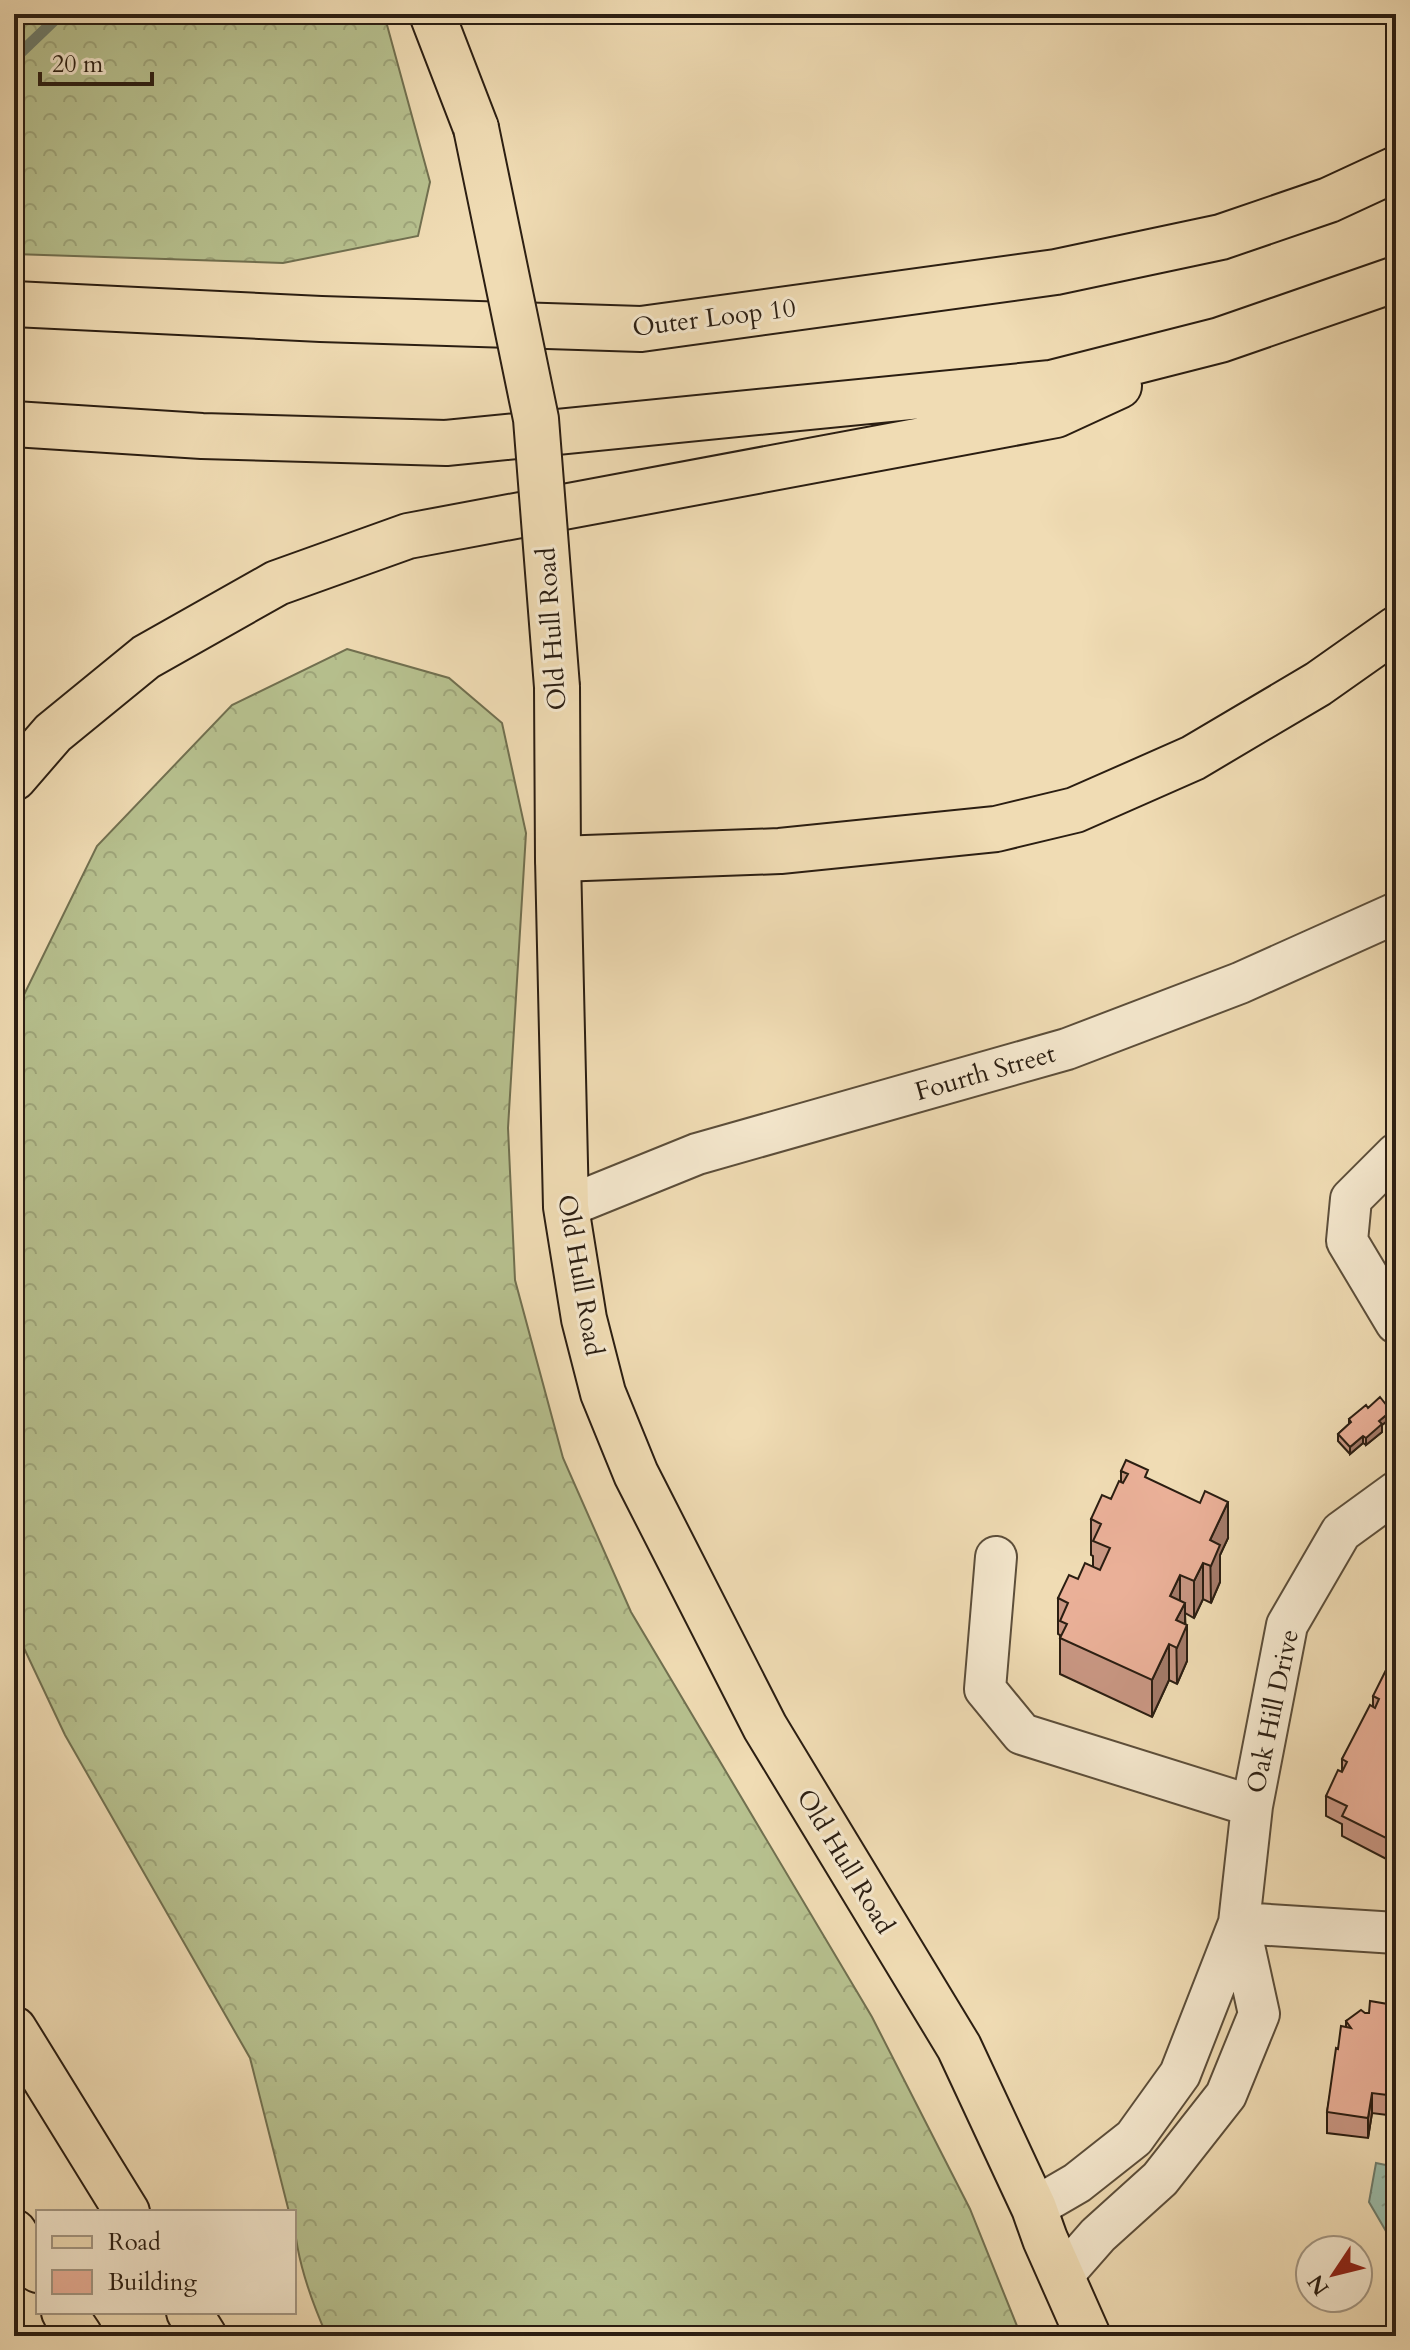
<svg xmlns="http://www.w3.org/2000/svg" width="1410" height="2350" viewBox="0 0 1410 2350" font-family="Cardo,serif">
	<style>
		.forest { fill: url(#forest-crowns); stroke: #717050; stroke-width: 2 }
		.water { fill: url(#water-ripples); stroke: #6e7d6d; stroke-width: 2 }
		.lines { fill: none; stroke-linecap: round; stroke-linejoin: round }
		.stream { stroke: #6e7d6d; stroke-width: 11 }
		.minor-casing { stroke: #5c4e3a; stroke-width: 44 }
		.major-casing { stroke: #2b1e12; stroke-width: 48 }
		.highway-casing { stroke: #2b1e12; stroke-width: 48 }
		.minor { stroke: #f5e8ce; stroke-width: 40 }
		.major { stroke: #f0dcb4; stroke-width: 44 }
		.highway { stroke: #f0dcb4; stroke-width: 44 }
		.major-bridge-casing { stroke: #2b1e12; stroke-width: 48; stroke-linecap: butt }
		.major-bridge { stroke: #f0dcb4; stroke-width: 44 }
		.wall { fill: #c99783; stroke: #2b1e12; stroke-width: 2 }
		.shaded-wall { fill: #a47b6a; stroke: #2b1e12; stroke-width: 2 }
		.building { fill: #eab098; stroke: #2b1e12; stroke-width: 2 }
		.labels { text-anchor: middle; stroke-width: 6; stroke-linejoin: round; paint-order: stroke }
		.street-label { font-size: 26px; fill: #2b1e12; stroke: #f5e8ce }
	</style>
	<defs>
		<pattern id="forest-crowns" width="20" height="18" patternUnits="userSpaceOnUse" patternTransform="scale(2)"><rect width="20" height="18" fill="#b7c18f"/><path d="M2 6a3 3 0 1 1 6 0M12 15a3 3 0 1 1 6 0" fill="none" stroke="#9ea57a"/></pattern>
		<pattern id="water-ripples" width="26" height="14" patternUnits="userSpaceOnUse" patternTransform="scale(2)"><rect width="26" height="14" fill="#9bbca9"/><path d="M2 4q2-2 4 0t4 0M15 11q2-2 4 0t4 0" fill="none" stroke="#86a190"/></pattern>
	</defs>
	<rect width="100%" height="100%" fill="#f0dcb4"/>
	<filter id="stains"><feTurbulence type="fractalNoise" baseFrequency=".0025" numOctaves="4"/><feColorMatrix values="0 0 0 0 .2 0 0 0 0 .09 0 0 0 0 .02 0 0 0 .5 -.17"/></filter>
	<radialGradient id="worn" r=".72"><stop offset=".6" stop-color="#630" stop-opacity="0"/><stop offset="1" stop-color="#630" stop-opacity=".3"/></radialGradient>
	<!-- forest -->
	<path class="forest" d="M14 14H384L430 182 418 236 283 263 14 254Z
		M347 649 449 678 502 723 526 833 508 1128 515 1280 563 1458 631 1612 872 2017 970 2209 1021 2336H327C310 2298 294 2254 294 2212H289L250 2058 65 1735 14 1627V1015L97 846 232 705Z"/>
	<!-- water -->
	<path class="water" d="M1376 2163 1396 2167V2244L1394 2245 1369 2202Z"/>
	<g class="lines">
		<!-- stream -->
		<path class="stream" d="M14 59 61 14"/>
		<defs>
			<path id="minor" d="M1396 1154 1351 1199 1347 1241 1396 1323
				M566 1207 697 1154 1067 1049 1240 983 1396 913
				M996 1557 985 1689 1022 1734 1252 1806
				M1239 1923 1396 1933
				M1034 2208 1077 2183 1134 2138 1180 2074 1239 1923 1252 1806 1287 1625 1341 1532 1396 1492
				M1062 2276 1098 2235 1160 2179 1226 2095 1259 2014 1239 1923"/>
			<path id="major" d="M432 14 476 128
				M557 687 558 859 566 1207 584 1319 603 1393 636 1474 765 1727 959 2047 1034 2208 1045 2239 1088 2336"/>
			<path id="highway" d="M14 304 321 319 641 329 1056 272 1221 237 1329 200 1396 169
				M14 424 202 436 446 443 1051 383 1220 340 1396 279
				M14 778 53 733 146 657 277 583 408 536 1056 415 1119 386
				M558 859 780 851 996 829 1075 810 1193 758 1318 684 1396 629
				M14 2029 127 2212
				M14 2232 38 2270
				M64 2312 80 2336
				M189 2312 204 2336"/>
		</defs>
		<!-- minor casing -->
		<use href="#minor" class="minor-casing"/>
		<!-- major casing -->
		<use href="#major" class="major-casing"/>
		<!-- highway casing -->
		<use href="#highway" class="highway-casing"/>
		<!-- minor -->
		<use href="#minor" class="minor"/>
		<!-- major -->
		<use href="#major" class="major"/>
		<!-- highway -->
		<use href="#highway" class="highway"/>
		<defs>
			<path id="major-bridge" d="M476 128 536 419 557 687"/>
		</defs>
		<!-- major-bridge casing -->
		<use href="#major-bridge" class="major-bridge-casing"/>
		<!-- major-bridge -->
		<use href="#major-bridge" class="major-bridge"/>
	</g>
	<!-- wall -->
	<path class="wall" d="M1368 1408 1391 1418 1382 1425V1432L1366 1445 1363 1443 1350 1454 1338 1441V1434L1349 1424V1419Z
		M1121 1471 1148 1479 1228 1538 1220 1555V1582L1211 1603 1203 1599 1194 1618 1185 1613 1187 1661 1177 1684 1169 1680 1152 1717 1060 1674V1635L1058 1634V1598L1093 1567V1556L1091 1555V1519L1111 1499 1121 1482Z
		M1396 1643V1675L1391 1673V1652Z
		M1396 1676V1864L1342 1836V1824L1326 1816V1796L1342 1771V1759L1373 1707V1696Z
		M1396 1994V2116L1372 2113 1368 2138 1327 2133V2112L1338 2049 1346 2027V2021L1369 2013 1388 2004Z"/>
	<!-- shaded-wall -->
	<path class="shaded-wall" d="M1391 1411V1418L1382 1425V1432L1366 1445V1438L1379 1421Z
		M1363 1436V1443L1350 1454V1447Z
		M1228 1502V1538L1220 1555V1582L1211 1603 1210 1540Z
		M1203 1563V1599L1194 1618V1581Z
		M1180 1575V1611L1170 1596Z
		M1185 1603V1630L1187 1625V1661L1177 1684 1176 1620Z
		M1169 1644V1680L1152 1717V1680Z
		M1372 2093V2113L1368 2138V2118Z"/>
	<!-- building -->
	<path class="building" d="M1380 1397 1391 1411 1379 1421 1382 1424 1366 1438 1363 1436 1350 1447 1338 1434 1351 1422 1349 1419 1366 1405 1368 1408Z
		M1126 1460 1148 1470 1145 1477 1200 1503 1205 1491 1228 1502 1210 1540 1220 1545 1211 1566 1203 1563 1194 1581 1180 1575 1170 1596 1185 1603 1176 1620 1187 1625 1177 1648 1169 1644 1152 1680 1060 1638 1067 1624 1060 1621 1068 1603 1058 1598 1069 1575 1078 1579 1085 1563 1100 1570 1110 1548 1093 1541 1101 1524 1091 1519 1102 1495 1111 1499 1119 1481 1123 1483 1128 1474 1121 1471Z
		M1396 1643V1655L1391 1652Z
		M1386 1670 1396 1676V1843L1342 1816 1347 1806 1326 1796 1338 1770 1342 1772 1347 1762 1342 1759 1370 1705 1375 1708 1379 1699 1373 1696Z
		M1390 1993 1396 1994V2096L1372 2093 1368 2118 1327 2112 1336 2048 1338 2049 1341 2026 1351 2028 1346 2021 1361 2010 1365 2013H1369L1370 2001 1388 2004Z"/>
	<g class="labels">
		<!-- street labels -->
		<g class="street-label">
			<text transform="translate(714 317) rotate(-7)" y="9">Outer Loop 10</text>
			<text transform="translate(551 629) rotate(-94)" y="9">Old Hull Road</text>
			<text transform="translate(985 1072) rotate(-16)" y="9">Fourth Street</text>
			<text transform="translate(581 1275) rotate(80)" y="9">Old Hull Road</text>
			<text transform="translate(1272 1711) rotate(-78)" y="9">Oak Hill Drive</text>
			<text transform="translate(846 1861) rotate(59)" y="9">Old Hull Road</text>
		</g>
	</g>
	<!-- margin -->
	<rect width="1410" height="2350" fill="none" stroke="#f0dcb4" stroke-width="48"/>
	<rect x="16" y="16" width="1378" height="2318" fill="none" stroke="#2b1e12" stroke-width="4"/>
	<rect x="24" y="24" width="1362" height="2302" fill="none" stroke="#2b1e12" stroke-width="2"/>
	<!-- legend -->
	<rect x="36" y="2210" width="260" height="104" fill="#f5e8ce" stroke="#a49783" stroke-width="2"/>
	<rect x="52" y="2236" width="40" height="12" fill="#f0dcb4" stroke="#a49783" stroke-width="2"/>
	<text x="108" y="2250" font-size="24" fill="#2b1e12">Road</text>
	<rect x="52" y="2270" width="40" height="24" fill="#eab098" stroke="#a49783" stroke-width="2"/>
	<text x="108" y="2290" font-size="24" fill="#2b1e12">Building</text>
	<!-- north arrow -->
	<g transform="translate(1334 2274) rotate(235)"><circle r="38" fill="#f5e8ce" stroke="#a49783" stroke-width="2"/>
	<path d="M0-6L14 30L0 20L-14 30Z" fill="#8f2418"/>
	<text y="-12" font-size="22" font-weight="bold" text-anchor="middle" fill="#2b1e12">N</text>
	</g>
	<!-- scale -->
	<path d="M40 72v12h112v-12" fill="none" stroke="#2b1e12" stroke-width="4"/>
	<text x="52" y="72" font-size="24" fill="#2b1e12" stroke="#f5e8ce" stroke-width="6" paint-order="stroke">20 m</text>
	<rect width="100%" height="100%" filter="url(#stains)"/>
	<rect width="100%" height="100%" fill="url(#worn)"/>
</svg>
